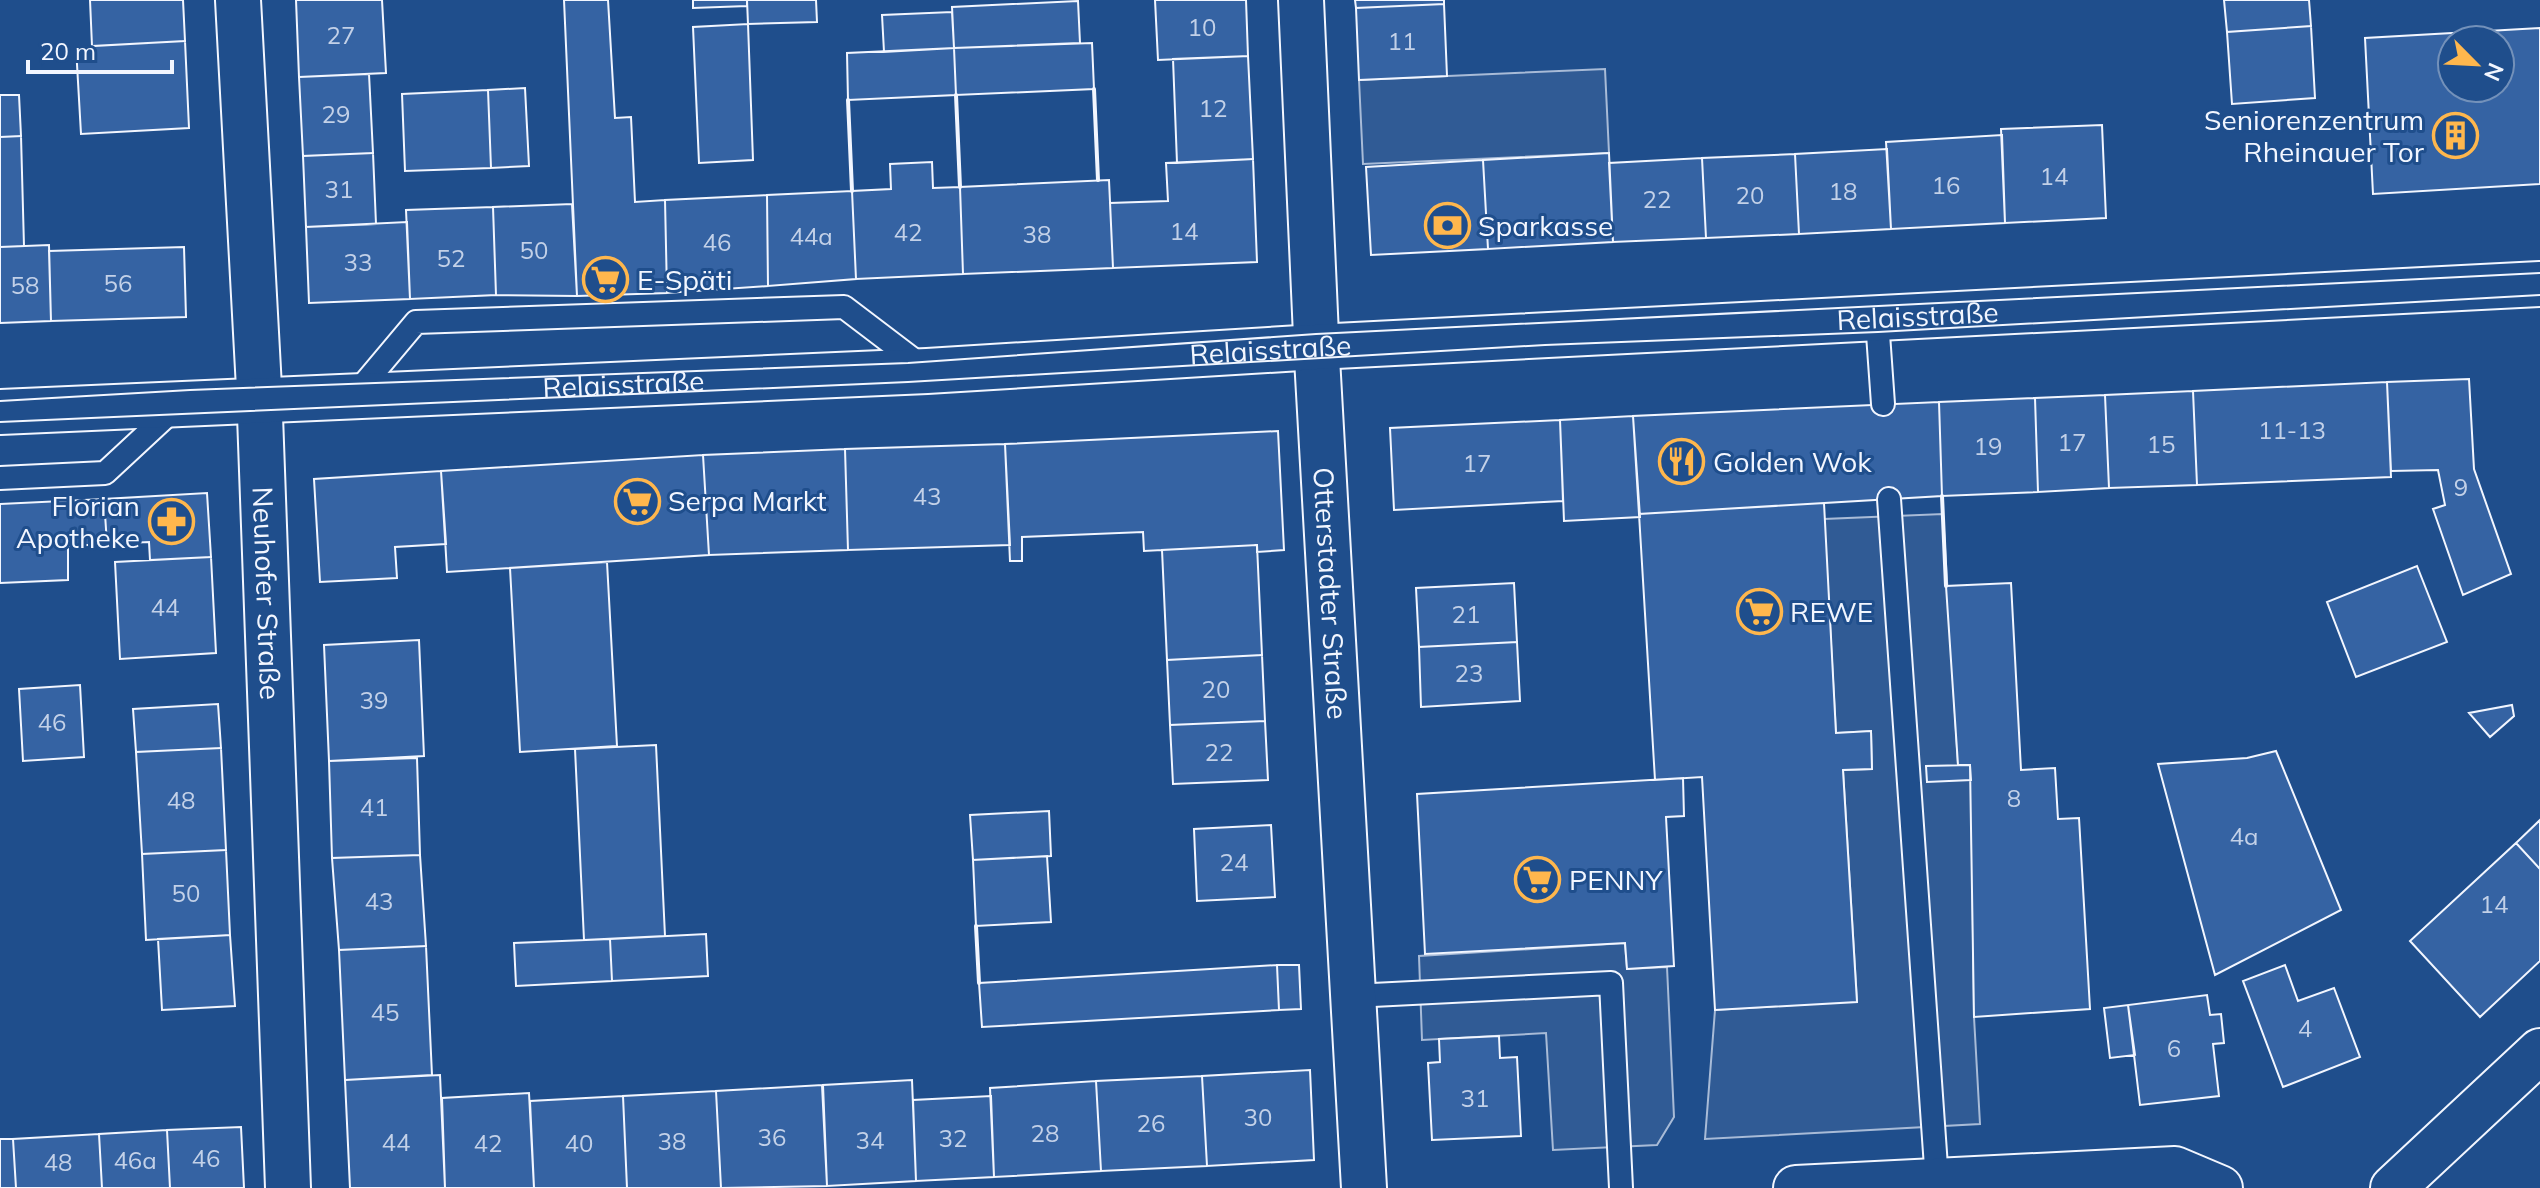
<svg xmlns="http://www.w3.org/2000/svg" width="2540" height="1188" viewBox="0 0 2540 1188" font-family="Mulish,sans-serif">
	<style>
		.built { fill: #305b95; stroke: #a8bbd7; stroke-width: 2 }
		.building { fill: #3563a3; stroke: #f2f6ff; stroke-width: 2; fill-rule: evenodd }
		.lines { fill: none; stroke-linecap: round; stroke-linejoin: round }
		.lane-casing { stroke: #f2f6ff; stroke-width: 26 }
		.street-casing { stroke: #f2f6ff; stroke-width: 48 }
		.secondary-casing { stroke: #f2f6ff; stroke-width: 48 }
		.lane { stroke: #1f4e8c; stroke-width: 22 }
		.street { stroke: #1f4e8c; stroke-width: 44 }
		.secondary { stroke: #1f4e8c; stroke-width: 44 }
		.tram { stroke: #f2f6ff; stroke-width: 2 }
		.wall { stroke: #f2f6ff; stroke-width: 4 }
		.labels { text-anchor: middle; stroke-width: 6; stroke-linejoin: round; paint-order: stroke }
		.number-label { font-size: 24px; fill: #c3d1e8 }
		.poi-label { font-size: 28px; fill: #f2f6ff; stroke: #1f4e8c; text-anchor: start }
		.street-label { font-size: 28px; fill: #f2f6ff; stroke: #1f4e8c }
	</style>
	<rect width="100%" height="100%" fill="#1f4e8c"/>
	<!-- built -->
	<path class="built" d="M1605 69 1609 153 1363 164 1359 80Z
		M1943 514 1958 765 1971 780 1974 1017 1980 1124 1705 1139 1715 1010 1857 1001 1843 770 1872 769 1871 731 1836 733 1824 519Z
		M1625 943 1627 969 1667 967 1674 1117 1657 1145 1553 1150 1546 1033 1422 1040 1419 956Z"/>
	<!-- building -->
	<path class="building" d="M90 0H183L185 41 92 46Z
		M296 0H382L386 73 299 77Z
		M564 0H608L615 118 631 117 635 202 665 200 667 293 577 296Z
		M693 0H747V6L693 8Z
		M747 0H816L817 22 748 24Z
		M1155 0H1246L1248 56 1158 60Z
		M1355 0H1444V4L1356 8Z
		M2224 0H2309L2311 26 2227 32Z
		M1078 1 1080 43 954 48 952 7Z
		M1444 4 1447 76 1359 80 1356 8Z
		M952 12 954 48 884 52 882 15Z
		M748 24 753 160 699 163 693 27Z
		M2311 26 2315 98 2232 104 2227 32Z
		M2540 28V184L2373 194 2365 38ZM2452 40H2500V88H2452Z
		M185 41 189 128 81 134 76 47Z
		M1092 43 1094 89 956 95 954 48Z
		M954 48 956 95 848 100 847 53Z
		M1248 56 1253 159 1177 163 1173 59Z
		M369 74 373 153 303 156 299 77Z
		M525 88 529 166 491 168 488 90Z
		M488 90 491 168 405 171 402 94Z
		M0 95H19L21 136 0 137Z
		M2102 125 2106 218 2005 223 2001 129Z
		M2002 135 2005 223 1891 229 1886 142Z
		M21 136 24 246 0 247V137Z
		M1887 149 1891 229 1799 234 1795 154Z
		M373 153 376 224 306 227 303 156Z
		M1609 153 1613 242 1488 249 1483 160Z
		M1795 154 1799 234 1706 238 1702 158Z
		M1702 158 1706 238 1613 242 1609 163Z
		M1253 159 1257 262 1113 268 1110 203 1168 201 1166 163Z
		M1483 160 1488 249 1371 255 1366 167Z
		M932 162 933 188 960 187 963 274 856 279 852 191 891 189 890 164Z
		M1109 180 1113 268 963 274 960 187Z
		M852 191 856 279 768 286 767 195Z
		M767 195 768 286 667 293 665 200Z
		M572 204 577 296 496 295 493 207Z
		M493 207 496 295 410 299 406 210Z
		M407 222 410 299 309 303 306 227Z
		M49 245 51 321 0 323V247Z
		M184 247 186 317 51 321 49 251Z
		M2469 379 2474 469 2511 574 2463 595 2433 509 2445 505 2438 470 2391 471 2387 382Z
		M2387 382 2391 477 2197 485 2193 391Z
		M2193 391 2197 485 2109 488 2105 395Z
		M2105 395 2109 488 2038 492 2035 398Z
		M2035 398 2038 492 1942 496 1939 402Z
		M1939 402 1942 496 1639 514 1633 416Z
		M1633 416 1640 517 1564 521 1560 420Z
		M1560 420 1563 501 1394 510 1390 428Z
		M1278 431 1284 550 1257 552V545L1144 551 1143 532 1022 537V561H1010L1005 444Z
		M1005 444 1010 545 848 550 845 449Z
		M845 449 848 550 709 555 703 455Z
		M703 455 709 555 447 572 441 471Z
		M441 471 446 544 395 547 397 578 320 582 314 479Z
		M207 493 211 557 150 560 149 542 107 544 104 499Z
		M104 499 107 544 68 546V580L0 583V504Z
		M1824 503 1836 733 1871 731 1872 769 1843 770 1857 1002 1715 1010 1702 777 1655 780 1639 514Z
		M1257 545 1262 655 1167 660 1162 550Z
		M211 557 216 653 120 659 115 562Z
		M607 562 617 746 520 752 510 568Z
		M2417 566 2447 642 2356 677 2327 602Z
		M1514 583 1517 642 1419 647 1416 588Z
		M2011 583 2021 770 2055 768 2058 819 2079 818 2090 1009 1974 1017 1970 765H1958L1946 586Z
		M419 640 424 756 329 761 324 645Z
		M1517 642 1520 701 1421 707 1419 647Z
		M1262 655 1265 721 1170 725 1167 660Z
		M80 685 84 757 23 761 19 689Z
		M218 704 221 748 136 752 133 709Z
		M2512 705 2514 716 2490 737 2469 713Z
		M1265 721 1268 780 1173 784 1170 725Z
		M656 745 665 936 584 940 575 749Z
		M221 748 226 850 142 854 136 752Z
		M2276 751 2341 910 2215 975 2158 764 2247 758Z
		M417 758 420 855 332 858 329 761Z
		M1970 765 1971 780 1927 782 1926 766Z
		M1683 778 1684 816 1666 817 1674 966 1627 969 1625 943 1425 954 1417 794Z
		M1049 811 1051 856 973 860 970 815Z
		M2540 820V869L2516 843Z
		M1271 825 1275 897 1197 901 1194 829Z
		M2516 843 2540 869V961L2480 1017 2410 941Z
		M226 850 230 935 146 940 142 854Z
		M420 855 426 946 339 950 332 858Z
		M1047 856 1051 922 976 926 973 860Z
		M706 934 708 976 612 981 610 939Z
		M230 935 235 1006 162 1010 158 939Z
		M610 939 612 981 516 986 514 943Z
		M426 946 432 1075 345 1080 339 950Z
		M1277 965 1279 1010 982 1027 979 983Z
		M1277 965H1299L1301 1009 1279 1010Z
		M2285 965 2298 1001 2334 988 2360 1057 2283 1087 2243 981Z
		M2207 995 2210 1015 2221 1014 2224 1043 2213 1044 2219 1096 2140 1105 2128 1005Z
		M2128 1005 2135 1055 2110 1058 2104 1008Z
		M1499 1036 1500 1058 1517 1057 1521 1136 1432 1140 1428 1063 1440 1062 1439 1039Z
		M1310 1070 1314 1160 1207 1166 1202 1076Z
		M440 1075 445 1188H350L345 1080Z
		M1202 1076 1207 1166 1101 1171 1096 1081Z
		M912 1080 916 1181 827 1186 823 1085Z
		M1096 1081 1101 1171 994 1177 990 1088Z
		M822 1085 827 1186 721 1188 716 1091Z
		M716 1091 721 1188H627L623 1096Z
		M529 1093 534 1188H445L442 1098Z
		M623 1096 627 1188H534L530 1101Z
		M991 1096 994 1177 916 1181 913 1100Z
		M241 1127 244 1188H170L167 1130Z
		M167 1130 170 1188H102L99 1134Z
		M99 1134 102 1188H16L13 1139Z
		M0 1139H13L16 1188H0Z"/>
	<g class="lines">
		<defs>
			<path id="lane" d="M1877 320 1883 404
				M353 397 416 322 844 307 923 367
				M0 478 105 473 175 408
				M1889 499 1937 1181
				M1353 996 1611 983 1621 1188"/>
			<g id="street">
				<path id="s1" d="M238 0 259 388 288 1188"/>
				<path id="s2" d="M1301 0 1317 358 1364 1188"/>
				<path d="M1796 1188 2175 1169 2220 1188"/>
				<path d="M2393 1188 2540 1051"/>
			</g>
			<g id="secondary">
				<path id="s3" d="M0 412 927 371 1316 347 2540 284"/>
			</g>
		</defs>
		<!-- lane casing -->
		<use href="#lane" class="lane-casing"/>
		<!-- street casing -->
		<use href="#street" class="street-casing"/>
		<!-- secondary casing -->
		<use href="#secondary" class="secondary-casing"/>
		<!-- lane -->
		<use href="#lane" class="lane"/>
		<!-- street -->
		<use href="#street" class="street"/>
		<!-- secondary -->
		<use href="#secondary" class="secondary"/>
		<!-- tram -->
		<path class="tram" d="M0 401 190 390 908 363 1316 334 2540 273
			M0 422 908 382 1545 345 1878 332 2540 295"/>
		<!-- wall -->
		<path class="wall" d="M1094 89 1098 180
			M956 95 960 187
			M848 100 852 191
			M1942 496 1946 586
			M976 926 979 983"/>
	</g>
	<!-- icons -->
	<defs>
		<symbol id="building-ring" viewBox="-11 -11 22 22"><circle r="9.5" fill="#1f4e8c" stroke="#ffb74d" stroke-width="1.5"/><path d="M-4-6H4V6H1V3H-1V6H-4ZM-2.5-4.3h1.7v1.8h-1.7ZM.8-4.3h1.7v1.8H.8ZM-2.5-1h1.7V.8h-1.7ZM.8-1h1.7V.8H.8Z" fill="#ffb74d"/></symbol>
		<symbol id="bank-ring" viewBox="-11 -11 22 22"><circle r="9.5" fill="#1f4e8c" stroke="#ffb74d" stroke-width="1.5"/><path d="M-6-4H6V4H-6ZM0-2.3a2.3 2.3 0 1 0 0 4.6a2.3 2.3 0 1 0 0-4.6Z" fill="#ffb74d"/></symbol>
		<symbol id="supermarket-ring" viewBox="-11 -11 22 22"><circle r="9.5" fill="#1f4e8c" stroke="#ffb74d" stroke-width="1.5"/><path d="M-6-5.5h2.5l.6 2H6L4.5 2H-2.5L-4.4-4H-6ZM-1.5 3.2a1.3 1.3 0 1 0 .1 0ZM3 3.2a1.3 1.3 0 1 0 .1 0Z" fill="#ffb74d"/></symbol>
		<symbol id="restaurant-ring" viewBox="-11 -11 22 22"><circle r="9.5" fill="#1f4e8c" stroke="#ffb74d" stroke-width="1.5"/><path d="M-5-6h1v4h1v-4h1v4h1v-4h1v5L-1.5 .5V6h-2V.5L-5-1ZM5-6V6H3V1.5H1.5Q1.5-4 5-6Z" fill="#ffb74d"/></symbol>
		<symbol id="pharmacy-ring" viewBox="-11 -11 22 22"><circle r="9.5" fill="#1f4e8c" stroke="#ffb74d" stroke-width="1.5"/><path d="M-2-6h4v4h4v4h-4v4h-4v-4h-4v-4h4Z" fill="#ffb74d"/></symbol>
	</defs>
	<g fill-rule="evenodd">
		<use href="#building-ring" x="2430" y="110" width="51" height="51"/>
		<use href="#bank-ring" x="1422" y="200" width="51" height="51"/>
		<use href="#supermarket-ring" x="580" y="254" width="51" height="51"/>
		<use href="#restaurant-ring" x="1656" y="436" width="51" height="51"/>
		<use href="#supermarket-ring" x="612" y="476" width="51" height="51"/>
		<use href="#pharmacy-ring" x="146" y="496" width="51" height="51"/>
		<use href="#supermarket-ring" x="1734" y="586" width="51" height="51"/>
		<use href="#supermarket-ring" x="1512" y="854" width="51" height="51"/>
	</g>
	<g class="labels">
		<!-- number labels -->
		<g class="number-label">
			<text x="1202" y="36">10</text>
			<text x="341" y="44">27</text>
			<text x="1402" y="50">11</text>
			<text x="1213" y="117">12</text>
			<text x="336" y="123">29</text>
			<text x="2054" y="185">14</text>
			<text x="1946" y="194">16</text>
			<text x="339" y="198">31</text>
			<text x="1843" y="200">18</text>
			<text x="1750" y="204">20</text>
			<text x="1657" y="208">22</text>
			<text x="1184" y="240">14</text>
			<text x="908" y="241">42</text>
			<text x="1037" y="243">38</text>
			<text x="811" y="245">44a</text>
			<text x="717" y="251">46</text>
			<text x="534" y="259">50</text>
			<text x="451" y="267">52</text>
			<text x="358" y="271">33</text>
			<text x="118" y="292">56</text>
			<text x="25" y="294">58</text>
			<text x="2292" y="439">11-13</text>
			<text x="2072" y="451">17</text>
			<text x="2161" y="453">15</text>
			<text x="1988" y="455">19</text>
			<text x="1477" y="472">17</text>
			<text x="2461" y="496">9</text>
			<text x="927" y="505">43</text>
			<text x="165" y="616">44</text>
			<text x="1466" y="623">21</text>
			<text x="1469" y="682">23</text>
			<text x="1216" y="698">20</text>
			<text x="374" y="709">39</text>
			<text x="52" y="731">46</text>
			<text x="1219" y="761">22</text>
			<text x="2014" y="807">8</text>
			<text x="181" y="809">48</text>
			<text x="374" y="816">41</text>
			<text x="2244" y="845">4a</text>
			<text x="1234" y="871">24</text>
			<text x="186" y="902">50</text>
			<text x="379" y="910">43</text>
			<text x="2494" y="913">14</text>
			<text x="385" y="1021">45</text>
			<text x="2305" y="1037">4</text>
			<text x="2174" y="1057">6</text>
			<text x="1475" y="1107">31</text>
			<text x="1258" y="1126">30</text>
			<text x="1151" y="1132">26</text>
			<text x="1045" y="1142">28</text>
			<text x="772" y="1146">36</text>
			<text x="953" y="1147">32</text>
			<text x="870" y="1149">34</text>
			<text x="672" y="1150">38</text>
			<text x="396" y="1151">44</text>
			<text x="488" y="1152">42</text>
			<text x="579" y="1152">40</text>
			<text x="206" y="1167">46</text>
			<text x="135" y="1169">46a</text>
			<text x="58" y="1171">48</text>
		</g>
		<!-- poi labels -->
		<g class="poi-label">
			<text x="2424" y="130" text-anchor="end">Seniorenzentrum<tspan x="2424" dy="32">Rheinauer Tor</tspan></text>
			<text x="1478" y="236">Sparkasse</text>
			<text x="637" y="290">E-Späti</text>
			<text x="1713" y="472">Golden Wok</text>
			<text x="668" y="511">Serpa Markt</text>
			<text x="140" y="516" text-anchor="end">Florian<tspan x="140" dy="32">Apotheke</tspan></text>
			<text x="1790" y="622">REWE</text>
			<text x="1569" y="890">PENNY</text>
		</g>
		<!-- street labels -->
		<g class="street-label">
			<text dy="10" stroke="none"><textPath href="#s3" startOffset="1920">Relaisstraße</textPath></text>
			<text dy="10" stroke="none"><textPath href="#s3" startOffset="1272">Relaisstraße</textPath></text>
			<text dy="10" stroke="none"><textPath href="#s3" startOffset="624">Relaisstraße</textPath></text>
			<text dy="10" stroke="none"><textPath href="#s1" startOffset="594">Neuhofer Straße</textPath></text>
			<text dy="10" stroke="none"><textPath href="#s2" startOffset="594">Otterstadter Straße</textPath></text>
		</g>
	</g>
	<!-- north arrow -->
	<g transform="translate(2476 64) rotate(114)"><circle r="38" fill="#1f4e8c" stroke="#7391ba" stroke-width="2"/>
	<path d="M0-6L14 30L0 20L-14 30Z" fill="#ffb74d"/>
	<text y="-12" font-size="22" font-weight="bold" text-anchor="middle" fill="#f2f6ff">N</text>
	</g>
	<!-- scale -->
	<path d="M28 60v12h144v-12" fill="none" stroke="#f2f6ff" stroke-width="4"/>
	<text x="40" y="60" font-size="24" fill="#f2f6ff" stroke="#1f4e8c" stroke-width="6" paint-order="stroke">20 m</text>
</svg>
